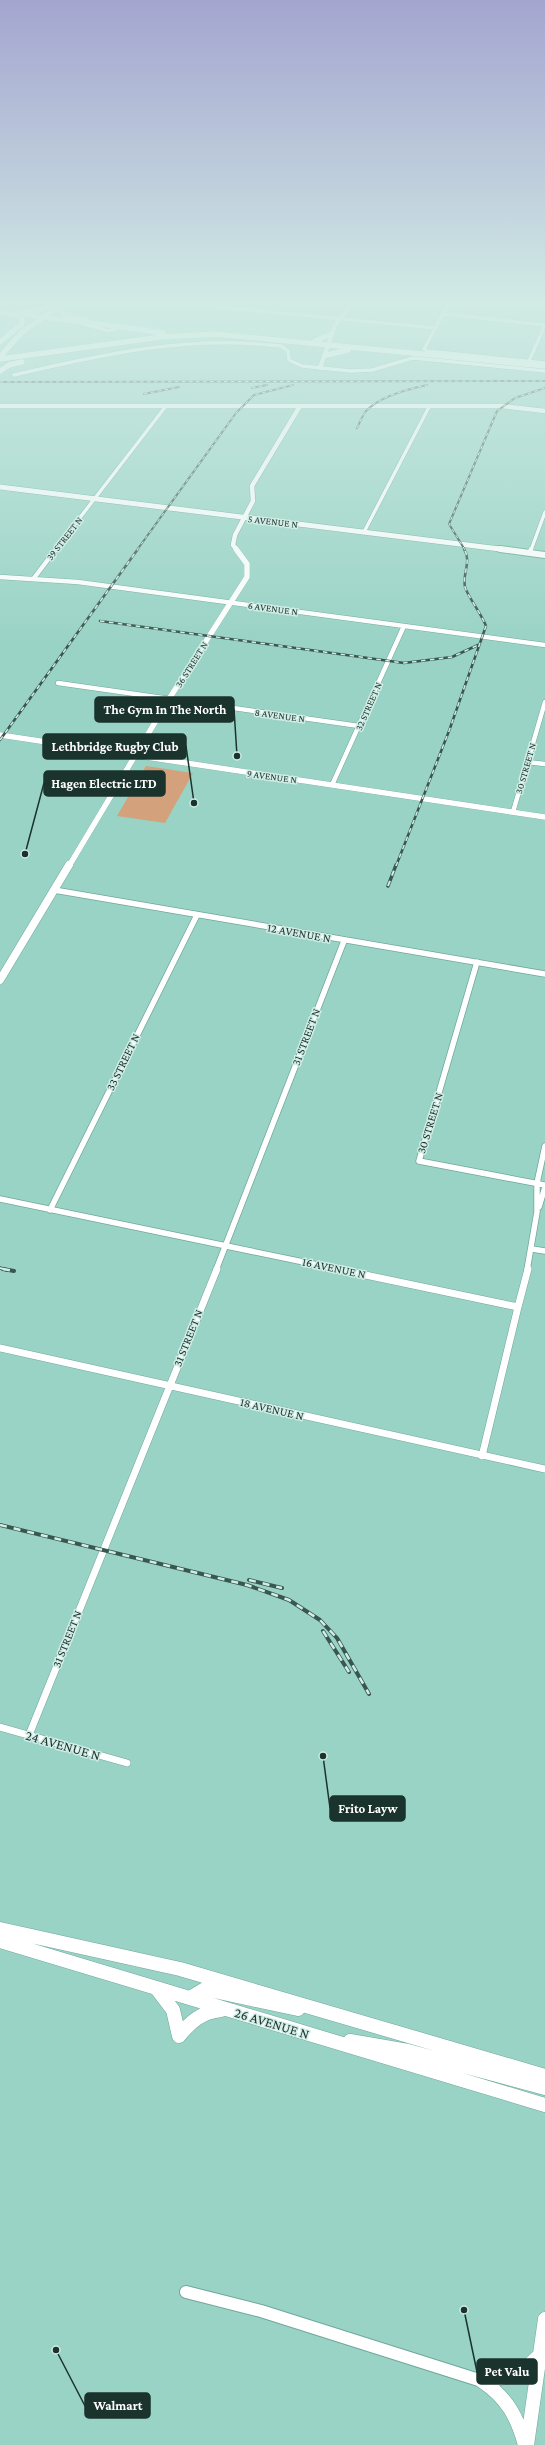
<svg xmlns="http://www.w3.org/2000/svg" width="545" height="2445" viewBox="0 0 545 2445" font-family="'Crimson Pro',serif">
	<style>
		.green { fill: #d3a17c }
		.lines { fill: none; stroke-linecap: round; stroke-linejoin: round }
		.minor-far3-casing { stroke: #70a89b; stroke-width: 4.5 }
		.minor-far2-casing { stroke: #70a89b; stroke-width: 5.5 }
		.minor-far1-casing { stroke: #70a89b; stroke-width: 7 }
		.minor-casing { stroke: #70a89b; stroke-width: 8 }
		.tertiary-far3-casing { stroke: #70a89b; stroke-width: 5.5 }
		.tertiary-far2-casing { stroke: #70a89b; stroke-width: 6 }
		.tertiary-far1-casing { stroke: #70a89b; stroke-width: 9 }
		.tertiary-casing { stroke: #70a89b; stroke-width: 14 }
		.secondary-far2-casing { stroke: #70a89b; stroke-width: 6 }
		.secondary-far1-casing { stroke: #70a89b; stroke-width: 8 }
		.secondary-casing { stroke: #70a89b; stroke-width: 15 }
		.trunk-casing { stroke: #70a89b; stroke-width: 6 }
		.minor-far3 { stroke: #fff; stroke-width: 3.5 }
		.minor-far2 { stroke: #fff; stroke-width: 4.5 }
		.minor-far1 { stroke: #fff; stroke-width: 5.5 }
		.minor { stroke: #fff; stroke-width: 7 }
		.tertiary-far3 { stroke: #fff; stroke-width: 4.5 }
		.tertiary-far2 { stroke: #fff; stroke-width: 5.5 }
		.tertiary-far1 { stroke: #fff; stroke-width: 8 }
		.tertiary { stroke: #fff; stroke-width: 12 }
		.secondary-far2 { stroke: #fff; stroke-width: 5 }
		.secondary-far1 { stroke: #fff; stroke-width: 6 }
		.secondary { stroke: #fff; stroke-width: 14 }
		.trunk { stroke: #fff; stroke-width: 5.5 }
		.rail-far3-casing { stroke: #38574f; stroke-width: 2 }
		.rail-far2-casing { stroke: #38574f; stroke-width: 2.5 }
		.rail-far1-casing { stroke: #38574f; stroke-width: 3.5 }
		.rail-casing { stroke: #38574f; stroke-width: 4 }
		.rail-far3 { stroke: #d1ede6; stroke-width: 1; stroke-dasharray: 3.5; stroke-linecap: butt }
		.rail-far2 { stroke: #d1ede6; stroke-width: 1.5; stroke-dasharray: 4.5; stroke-linecap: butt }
		.rail-far1 { stroke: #d1ede6; stroke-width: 2; stroke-dasharray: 5.5; stroke-linecap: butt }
		.rail { stroke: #d1ede6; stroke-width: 2.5; stroke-dasharray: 7; stroke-linecap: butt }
		.labels { text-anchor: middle; stroke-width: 3; stroke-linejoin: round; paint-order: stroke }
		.far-street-label { font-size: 10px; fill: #1b332d; stroke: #d1ede6 }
		.street-label { font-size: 12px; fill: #1b332d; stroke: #d1ede6 }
		.near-street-label { font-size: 14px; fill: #1b332d; stroke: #d1ede6 }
		.leader { fill: none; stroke: #1b332d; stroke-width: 1.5 }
		.callout-dot { fill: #1b332d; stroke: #d1ede6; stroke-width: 1.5 }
		.callout { fill: #1b332d; stroke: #1b332d; stroke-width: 1.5 }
		.callout-label { font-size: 13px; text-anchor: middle; font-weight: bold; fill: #fff }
	</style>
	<rect width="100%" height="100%" fill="#99d3c5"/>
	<!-- green -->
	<path class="green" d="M146 766 193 773 165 823 117 816Z"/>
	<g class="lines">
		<defs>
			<path id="minor-far3" d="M178 303 435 328
				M449 303 424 349 427 351 545 363
				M443 314 545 325 529 361
				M80 323 108 331 123 327
				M14 375C104 354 188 335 281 346L288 351 289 360 302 366 351 371 372 370 413 358 545 371
				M364 532 429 407
				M55 550 166 406
				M531 550 545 512"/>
			<path id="minor-far2" d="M530 552 531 549
				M0 577 78 582 545 645
				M34 578 56 549
				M58 683 359 726
				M527 762 545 764
				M332 785 404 626
				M513 812 545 702"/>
			<path id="minor-far1" d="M54 890 545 974
				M477 962 419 1161 545 1185
				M0 1199 342 1270
				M539 1207 545 1187
				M50 1210 197 915
				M532 1249 545 1251
				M216 1270 344 941
				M527 1270 537 1212V1183L545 1146"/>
			<path id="minor" d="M337 1269 518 1307 482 1456
				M518 1307 528 1269
				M0 1348 545 1469
				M0 1727 127 1763
				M29 1735 217 1269"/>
			<path id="tertiary-far3" d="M320 368 335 325 352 303
				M0 406H502L545 411
				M237 550 233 545 235 535 253 501 252 486 300 406"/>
			<path id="tertiary-far2" d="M0 735 545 817
				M69 866 169 699 247 577V564L236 549"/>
			<path id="tertiary-far1" d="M0 980 69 865"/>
			<path id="tertiary" d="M186 2292 261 2311 482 2381"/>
			<path id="secondary-far2" d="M0 312 123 327
				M0 487 508 550"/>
			<path id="secondary-far1" d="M500 549 545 555"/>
			<path id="secondary" d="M0 1929 180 1969 545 2076
				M0 1941 545 2105
				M157 1989 173 2010 179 2036
				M190 1998 205 1989 298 2009
				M179 2036C191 2021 202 2012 221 2010
				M350 2041 408 2051 545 2088
				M482 2381C507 2398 517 2416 525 2445
				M482 2381 518 2375 540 2355
				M527 2445 545 2319"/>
			<path id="trunk" d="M66 303 61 308 63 314 89 322
				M18 313 37 311 52 304
				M8 314 23 317 21 326
				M123 327 163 333
				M315 341 331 334
				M0 342 17 328
				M327 355 348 350
				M0 357 21 333 64 303
				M0 359 161 337 215 334 545 366
				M0 371 9 365 22 362"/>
		</defs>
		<!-- minor-far3 casing -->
		<use href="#minor-far3" class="minor-far3-casing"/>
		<!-- minor-far2 casing -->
		<use href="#minor-far2" class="minor-far2-casing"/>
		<!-- minor-far1 casing -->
		<use href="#minor-far1" class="minor-far1-casing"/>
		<!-- minor casing -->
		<use href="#minor" class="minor-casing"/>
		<!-- tertiary-far3 casing -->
		<use href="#tertiary-far3" class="tertiary-far3-casing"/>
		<!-- tertiary-far2 casing -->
		<use href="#tertiary-far2" class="tertiary-far2-casing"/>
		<!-- tertiary-far1 casing -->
		<use href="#tertiary-far1" class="tertiary-far1-casing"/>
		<!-- tertiary casing -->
		<use href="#tertiary" class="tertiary-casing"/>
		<!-- secondary-far2 casing -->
		<use href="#secondary-far2" class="secondary-far2-casing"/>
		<!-- secondary-far1 casing -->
		<use href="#secondary-far1" class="secondary-far1-casing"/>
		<!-- secondary casing -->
		<use href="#secondary" class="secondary-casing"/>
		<!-- trunk casing -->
		<use href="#trunk" class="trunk-casing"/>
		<!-- minor-far3 -->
		<use href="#minor-far3" class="minor-far3"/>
		<!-- minor-far2 -->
		<use href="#minor-far2" class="minor-far2"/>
		<!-- minor-far1 -->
		<use href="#minor-far1" class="minor-far1"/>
		<!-- minor -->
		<use href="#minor" class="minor"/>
		<!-- tertiary-far3 -->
		<use href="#tertiary-far3" class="tertiary-far3"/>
		<!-- tertiary-far2 -->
		<use href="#tertiary-far2" class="tertiary-far2"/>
		<!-- tertiary-far1 -->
		<use href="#tertiary-far1" class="tertiary-far1"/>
		<!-- tertiary -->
		<use href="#tertiary" class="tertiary"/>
		<!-- secondary-far2 -->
		<use href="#secondary-far2" class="secondary-far2"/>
		<!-- secondary-far1 -->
		<use href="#secondary-far1" class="secondary-far1"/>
		<!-- secondary -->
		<use href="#secondary" class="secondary"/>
		<!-- trunk -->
		<use href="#trunk" class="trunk"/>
		<defs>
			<path id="rail-far3" d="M530 303 545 311
				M0 382 545 381
				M252 388 267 385
				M144 394 179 387
				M357 428C360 422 362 416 366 411 380 396 408 389 427 385
				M137 550 236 413 254 395 293 385
				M465 550 449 524 497 411 515 398 545 388"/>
			<path id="rail-far2" d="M100 621 404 663 452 657 478 645
				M0 740 138 549
				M396 866 449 731 486 626C482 615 467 595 465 587 462 573 472 562 464 549"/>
			<path id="rail-far1" d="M388 886 396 865
				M0 1268 7 1270"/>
			<path id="rail" d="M3 1269 14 1271
				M0 1525 247 1585 289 1600 320 1620 337 1638 369 1694
				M249 1580 282 1588
				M323 1631 349 1672"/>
		</defs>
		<!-- rail-far3 casing -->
		<use href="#rail-far3" class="rail-far3-casing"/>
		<!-- rail-far2 casing -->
		<use href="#rail-far2" class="rail-far2-casing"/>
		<!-- rail-far1 casing -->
		<use href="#rail-far1" class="rail-far1-casing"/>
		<!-- rail casing -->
		<use href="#rail" class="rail-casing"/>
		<!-- rail-far3 -->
		<use href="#rail-far3" class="rail-far3"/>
		<!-- rail-far2 -->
		<use href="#rail-far2" class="rail-far2"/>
		<!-- rail-far1 -->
		<use href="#rail-far1" class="rail-far1"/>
		<!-- rail -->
		<use href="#rail" class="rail"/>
	</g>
	<!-- sky -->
	<linearGradient id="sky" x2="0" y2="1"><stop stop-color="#a3a5cf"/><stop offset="0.47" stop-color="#d1ebe5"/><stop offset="1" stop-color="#d1ebe5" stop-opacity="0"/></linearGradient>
	<rect width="545" height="645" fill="url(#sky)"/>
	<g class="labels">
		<!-- far-street labels -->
		<g class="far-street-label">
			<text transform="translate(273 521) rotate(7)" y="4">5 AVENUE N</text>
			<text transform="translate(64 538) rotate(-52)" y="4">39 STREET N</text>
			<text transform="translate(273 608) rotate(8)" y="4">6 AVENUE N</text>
			<text transform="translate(191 664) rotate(-58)" y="4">36 STREET N</text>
			<text transform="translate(368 706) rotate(-66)" y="4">32 STREET N</text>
			<text transform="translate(280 715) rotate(8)" y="4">8 AVENUE N</text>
			<text transform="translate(525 768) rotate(-74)" y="4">30 STREET N</text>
			<text transform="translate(272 776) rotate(8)" y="4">9 AVENUE N</text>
		</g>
		<!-- street labels -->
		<g class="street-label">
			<text transform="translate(299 933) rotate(10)" y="4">12 AVENUE N</text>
			<text transform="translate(306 1037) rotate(-69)" y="4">31 STREET N</text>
			<text transform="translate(123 1062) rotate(-64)" y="4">33 STREET N</text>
			<text transform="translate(430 1123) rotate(-73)" y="4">30 STREET N</text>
			<text transform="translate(334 1268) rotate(12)" y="4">16 AVENUE N</text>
			<text transform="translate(188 1338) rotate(-68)" y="4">31 STREET N</text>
			<text transform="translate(272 1409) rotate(13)" y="4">18 AVENUE N</text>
			<text transform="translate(67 1639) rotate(-68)" y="4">31 STREET N</text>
		</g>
		<!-- near-street labels -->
		<g class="near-street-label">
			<text transform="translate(63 1745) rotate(16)" y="5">24 AVENUE N</text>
			<text transform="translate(272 2023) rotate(17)" y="5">26 AVENUE N</text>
		</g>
	</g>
	<!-- callouts -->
	<path class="leader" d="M237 756L234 709M194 803L186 746M25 854L44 783M323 1756L330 1808M464 2310L477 2372M56 2350L85 2406"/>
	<g class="callout-dot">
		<circle cx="237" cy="756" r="4"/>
		<circle cx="194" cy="803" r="4"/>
		<circle cx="25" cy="854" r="4"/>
		<circle cx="323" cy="1756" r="4"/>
		<circle cx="464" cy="2310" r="4"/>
		<circle cx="56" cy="2350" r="4"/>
	</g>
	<g class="callout">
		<rect x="95" y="697" width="139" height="25" rx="4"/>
		<rect x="43" y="734" width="143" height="25" rx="4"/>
		<rect x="44" y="771" width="121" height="25" rx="4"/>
		<rect x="330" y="1796" width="75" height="25" rx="4"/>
		<rect x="477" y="2359" width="60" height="25" rx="4"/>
		<rect x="85" y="2393" width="65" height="25" rx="4"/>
	</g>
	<g class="callout-label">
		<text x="165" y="714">The Gym In The North</text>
		<text x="115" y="751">Lethbridge Rugby Club</text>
		<text x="104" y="788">Hagen Electric LTD</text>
		<text x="368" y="1813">Frito Layw</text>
		<text x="507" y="2376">Pet Valu</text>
		<text x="118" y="2410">Walmart</text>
	</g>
</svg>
